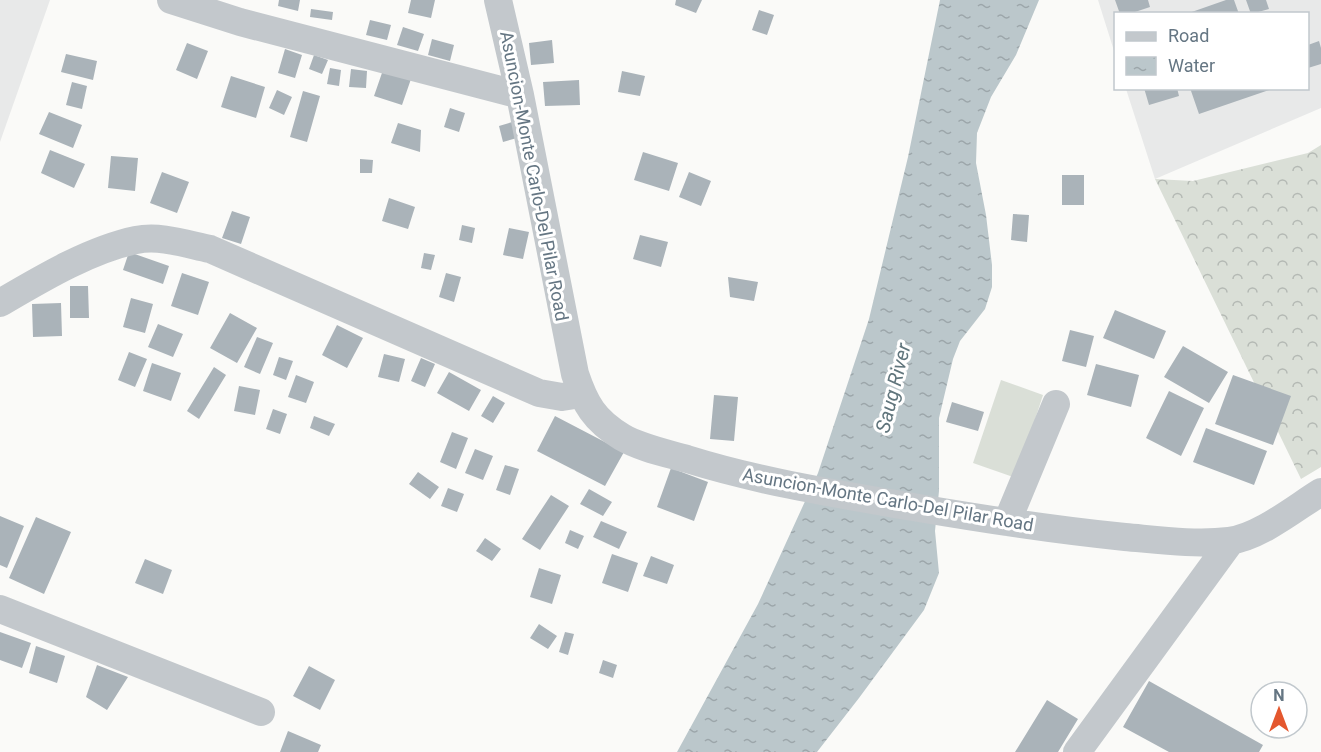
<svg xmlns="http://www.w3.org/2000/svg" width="1321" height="752" viewBox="0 0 1321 752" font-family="Roboto,sans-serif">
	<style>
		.built { fill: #e8e9e9 }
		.grass { fill: #dadfd7 }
		.forest { fill: url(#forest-crowns) }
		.water { fill: url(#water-ripples) }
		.building { fill: #aab3b9 }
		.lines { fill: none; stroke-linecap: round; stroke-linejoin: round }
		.minor { stroke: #c3c8cc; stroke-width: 28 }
		.labels { text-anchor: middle; stroke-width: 6; stroke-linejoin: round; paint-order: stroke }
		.street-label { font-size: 18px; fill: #657683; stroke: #fff }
		.water-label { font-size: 20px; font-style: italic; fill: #60757c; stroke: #fff }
	</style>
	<defs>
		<pattern id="forest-crowns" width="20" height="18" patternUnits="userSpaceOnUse" patternTransform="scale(1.5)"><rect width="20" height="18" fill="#dadfd7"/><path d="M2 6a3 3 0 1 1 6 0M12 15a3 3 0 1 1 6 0" fill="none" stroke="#b4b9b4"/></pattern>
		<pattern id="water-ripples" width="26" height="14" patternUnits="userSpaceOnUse" patternTransform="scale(1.5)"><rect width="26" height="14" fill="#bbc7cb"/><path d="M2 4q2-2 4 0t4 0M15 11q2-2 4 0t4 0" fill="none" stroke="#9ca6aa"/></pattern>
	</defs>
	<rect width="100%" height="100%" fill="#fafaf8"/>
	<!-- built -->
	<path class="built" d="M0 0H50L0 142Z
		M1098 0H1321V108L1155 179 1126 89 1308 88V14H1116L1115 54Z"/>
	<!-- grass -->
	<path class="grass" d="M1001 380 1043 395 1016 478 973 463Z"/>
	<!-- forest -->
	<path class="forest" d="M1321 145V467L1301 479 1155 179 1193 181 1308 153Z"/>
	<!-- water -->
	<path class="water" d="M940 0H1039L1016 55 991 97 977 133 976 163 986 215 992 265V287L985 309 960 341 953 359 939 418V491L935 531 939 573 924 610 859 698 817 752H677L758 604 818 473 869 319 908 157Z"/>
	<!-- building -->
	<path class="building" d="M279 0H300L298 11 278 6Z
		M411 0H435L431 18 408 13Z
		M676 0H702L696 13 675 5Z
		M1115 0H1148L1150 7 1129 14H1120Z
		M1226 0H1234L1239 14H1186Z
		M1246 0H1266L1269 9 1251 14Z
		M311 9 333 12 332 20 310 17Z
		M759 10 774 15 767 35 752 30Z
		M370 20 391 25 387 40 366 35Z
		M403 27 424 34 418 51 397 45Z
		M432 39 454 45 450 61 428 55Z
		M552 40 554 63 531 65 529 43Z
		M1319 41 1321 48V64L1308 68V45Z
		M187 43 208 51 197 79 176 70Z
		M285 49 302 55 295 78 278 73Z
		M66 54 97 61 93 80 61 72Z
		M314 55 328 60 322 74 309 69Z
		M330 68 341 70 339 86 327 84Z
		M351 69 367 71 366 88 349 87Z
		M383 70 411 79 402 105 374 96Z
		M622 71 645 76 640 96 618 92Z
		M231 76 265 87 256 118 221 107Z
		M579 80 580 105 545 106 543 82Z
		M72 82 87 86 82 109 66 105Z
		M1144 88H1177L1179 96 1149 105Z
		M1190 88H1272V89L1199 114Z
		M277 90 292 97 284 115 269 108Z
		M303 91 320 96 307 142 290 137Z
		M450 108 465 113 459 132 444 127Z
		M49 112 82 125 73 148 39 134Z
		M519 120 524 136 503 142 499 126Z
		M398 123 421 130 420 152 391 143Z
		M50 150 85 164 74 188 41 173Z
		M643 152 678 163 669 191 634 180Z
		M111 156 138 158 135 191 108 188Z
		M360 159 373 160 372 173H360Z
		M162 172 189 182 177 213 150 203Z
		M689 172 711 181 701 206 679 197Z
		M1062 175H1084V205H1062Z
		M389 198 415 207 408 229 382 221Z
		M232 211 250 217 241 244 222 238Z
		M1013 214 1029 215 1027 242 1011 240Z
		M462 225 475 228 472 243 459 240Z
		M509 228 529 232 523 259 503 255Z
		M640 235 668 242 661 267 633 259Z
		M129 252 169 266 163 284 123 270Z
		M424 253 435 255 431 270 421 268Z
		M182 273 209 282 198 315 171 306Z
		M446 273 461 277 454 302 439 297Z
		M728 277 758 282 754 301 730 297Z
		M70 286H88L89 318H70Z
		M131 298 153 304 145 333 123 327Z
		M61 303 62 336 33 337 32 304Z
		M1115 310 1166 331 1154 359 1103 338Z
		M230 313 257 328 237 363 210 348Z
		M158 324 183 334 173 357 148 347Z
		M337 325 363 338 347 368 322 355Z
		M1070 330 1094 336 1086 367 1062 361Z
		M257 337 273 343 260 374 244 367Z
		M1183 346 1228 372 1209 403 1164 377Z
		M129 352 147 359 135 387 118 380Z
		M384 354 405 359 399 382 378 377Z
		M279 357 293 361 286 380 273 375Z
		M421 358 435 364 425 387 411 381Z
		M152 363 181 373 171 401 143 391Z
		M1096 364 1139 375 1131 407 1087 395Z
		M214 367 226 375 199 419 187 411Z
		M449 372 481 390 469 411 437 393Z
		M296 375 314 382 306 403 288 397Z
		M1233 375 1291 396 1273 445 1215 424Z
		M239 386 260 390 255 415 234 411Z
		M1169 391 1204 408 1181 456 1146 438Z
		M714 395 738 397 734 441 710 439Z
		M493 396 505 403 493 423 481 416Z
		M952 402 984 412 978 431 946 422Z
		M273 409 287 414 280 434 266 429Z
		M314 416 335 424 329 436 310 428Z
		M555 416 624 452 605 486 537 451Z
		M1206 428 1267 451 1254 485 1193 462Z
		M452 432 468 438 456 469 440 462Z
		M475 449 493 456 483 480 465 473Z
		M505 465 519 469 510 495 496 490Z
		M671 468 708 482 694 521 657 507Z
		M418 472 439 487 430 499 409 484Z
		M448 488 464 494 457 512 441 506Z
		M589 489 612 502 603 516 580 504Z
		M551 495 569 506 540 550 522 539Z
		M0 516 24 526 7 568 0 565Z
		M36 517 71 532 44 594 9 578Z
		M601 521 627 532 619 549 593 537Z
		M570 530 584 536 578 549 565 543Z
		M485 538 501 549 492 561 476 551Z
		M612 554 638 563 628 592 602 583Z
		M651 556 674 565 667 584 643 576Z
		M145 559 172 570 163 594 135 583Z
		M539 568 561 575 552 604 530 597Z
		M539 624 557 636 548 649 530 638Z
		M0 632 31 643 22 668 0 660Z
		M565 632 574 634 568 655 559 652Z
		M36 646 65 656 57 683 29 673Z
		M603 660 617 665 613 678 599 673Z
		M97 665 128 677 107 710 86 697Z
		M309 666 335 680 320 710 293 696Z
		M1149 681 1263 745 1259 752H1169L1123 727Z
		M1047 700 1078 719 1058 752H1015Z
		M288 731 321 745 318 752H280Z"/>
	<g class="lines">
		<!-- minor -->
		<path class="minor" d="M171 0 240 22 520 95
			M498 0 520 95 575 374C585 404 594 420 622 437 641 448 666 453 687 459 761 482 837 494 913 507 983 519 1054 530 1125 537 1159 540 1195 545 1229 541 1260 537 1295 508 1321 492
			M0 303C41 279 89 250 136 240 160 235 186 244 210 249L539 393 562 397 581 394
			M1007 522 1056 404
			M0 609 261 712
			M1077 752 1231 541"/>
	</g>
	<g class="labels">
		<!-- street labels -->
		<g class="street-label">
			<text transform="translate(534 176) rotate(79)" y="6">Asuncion-Monte Carlo-Del Pilar Road</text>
			<text transform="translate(888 500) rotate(10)" y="6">Asuncion-Monte Carlo-Del Pilar Road</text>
		</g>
		<!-- water labels -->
		<g class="water-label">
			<text transform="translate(893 388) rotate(-76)" y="7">Saug River</text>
		</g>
	</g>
	<!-- legend -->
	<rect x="1114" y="12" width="195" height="78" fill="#ffffff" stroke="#c1c8cd" stroke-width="1.5"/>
	<rect x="1126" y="32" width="30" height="9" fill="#c3c8cc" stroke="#c1c8cd" stroke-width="1.5"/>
	<text x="1168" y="42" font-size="18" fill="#657683">Road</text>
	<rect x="1126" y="57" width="30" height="18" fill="url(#water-ripples)" stroke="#c1c8cd" stroke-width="1.5"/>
	<text x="1168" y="72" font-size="18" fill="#657683">Water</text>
	<!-- north arrow -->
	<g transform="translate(1279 710)"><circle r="28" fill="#ffffff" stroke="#c1c8cd" stroke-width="1.5"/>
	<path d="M0-4.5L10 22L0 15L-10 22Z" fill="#e4572e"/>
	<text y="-9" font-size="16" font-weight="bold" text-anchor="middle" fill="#657683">N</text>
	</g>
</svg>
